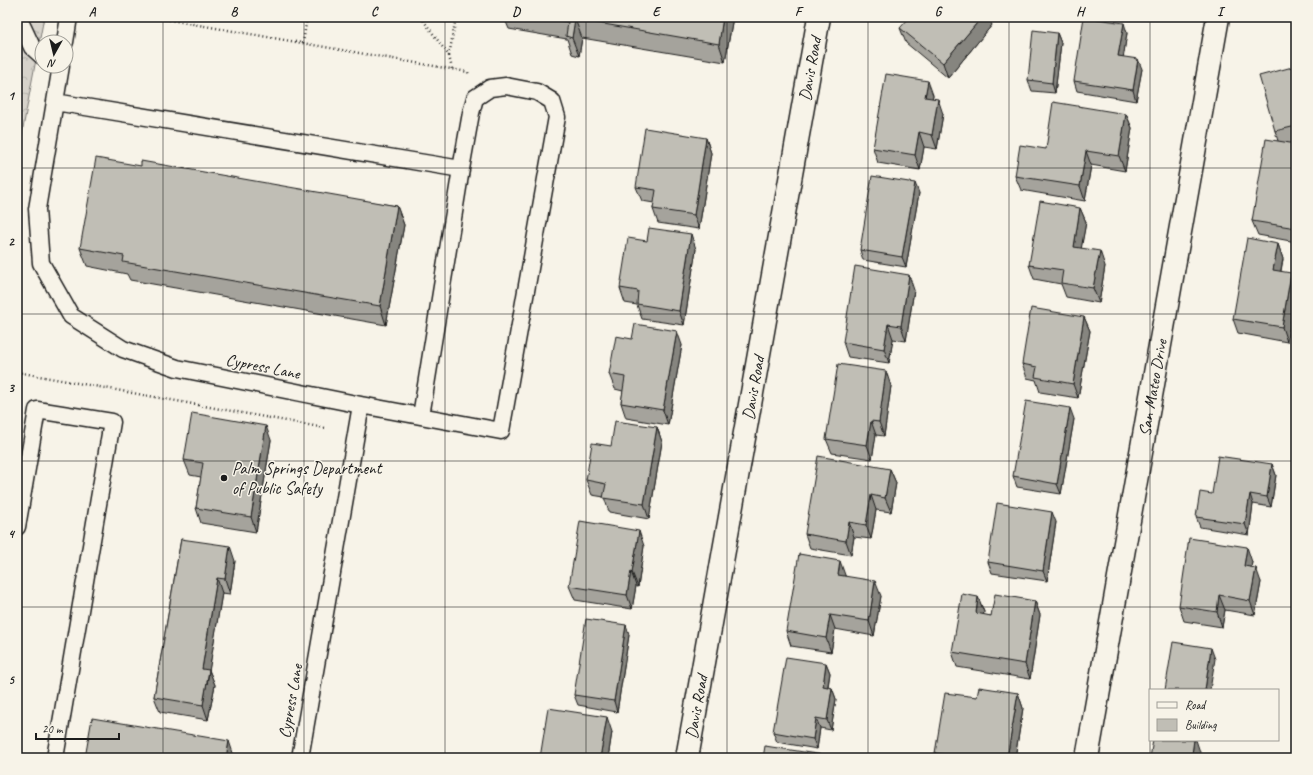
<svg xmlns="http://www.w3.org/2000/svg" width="1313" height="775" viewBox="0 0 1313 775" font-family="Caveat,sans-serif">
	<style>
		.park { fill: url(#park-crowns); stroke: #7a7874 }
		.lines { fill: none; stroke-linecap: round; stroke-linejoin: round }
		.service-casing { stroke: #1c1c1c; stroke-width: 19 }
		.minor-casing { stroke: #1c1c1c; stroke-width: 25 }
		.tertiary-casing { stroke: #1c1c1c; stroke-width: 25 }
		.path { stroke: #1c1c1c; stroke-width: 2.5; stroke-dasharray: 1 3; stroke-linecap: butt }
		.service { stroke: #f7f3e8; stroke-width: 16 }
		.minor { stroke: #f7f3e8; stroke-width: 22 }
		.tertiary { stroke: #f7f3e8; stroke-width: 22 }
		.wall { fill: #a5a39c; stroke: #1c1c1c }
		.shaded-wall { fill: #86857f; stroke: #1c1c1c }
		.building { fill: #c0beb5; stroke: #1c1c1c }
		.grid { fill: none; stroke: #1c1c1c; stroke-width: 1; stroke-opacity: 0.55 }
		.poi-dot { fill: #1c1c1c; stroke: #f7f3e8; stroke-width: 1.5 }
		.labels { text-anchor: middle; stroke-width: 3; stroke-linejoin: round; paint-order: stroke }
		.street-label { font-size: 17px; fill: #1c1c1c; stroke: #f7f3e8 }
		.poi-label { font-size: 17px; fill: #1c1c1c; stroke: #f7f3e8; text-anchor: start }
		.neatline { fill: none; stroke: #1c1c1c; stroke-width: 1.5 }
		.grid-label { font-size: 13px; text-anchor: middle; font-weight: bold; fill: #1c1c1c }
	</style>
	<defs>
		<pattern id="park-crowns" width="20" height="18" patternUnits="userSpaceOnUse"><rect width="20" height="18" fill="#d7d3cb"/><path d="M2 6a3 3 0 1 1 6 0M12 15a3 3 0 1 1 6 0" fill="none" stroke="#b8b5ae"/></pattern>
	</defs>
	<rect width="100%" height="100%" fill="#f7f3e8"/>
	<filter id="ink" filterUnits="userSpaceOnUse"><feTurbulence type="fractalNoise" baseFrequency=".025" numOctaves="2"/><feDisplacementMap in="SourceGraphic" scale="8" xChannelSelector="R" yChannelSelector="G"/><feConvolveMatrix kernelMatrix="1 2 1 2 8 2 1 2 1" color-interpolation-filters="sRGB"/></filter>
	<g filter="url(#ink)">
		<!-- park -->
		<path class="park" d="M17 17H44L17 160Z"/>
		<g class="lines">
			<defs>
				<path id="service" d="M18 17 32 47 42 56
					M65 42 69 17
					M61 66 37 209 41 263 71 316 123 349 177 368 361 405 300 758
					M55 102 461 169
					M361 405 501 431 557 117 552 101 537 92 506 86 490 88 475 98 471 113 461 169 421 416
					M17 527 37 410 112 422 55 758"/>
				<g id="minor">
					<path id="s1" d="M1087 758 1218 17"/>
				</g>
				<g id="tertiary">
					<path id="s2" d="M687 758 819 17"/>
				</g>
			</defs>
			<!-- service casing -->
			<use href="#service" class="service-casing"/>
			<!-- minor casing -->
			<use href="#minor" class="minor-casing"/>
			<!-- tertiary casing -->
			<use href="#tertiary" class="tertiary-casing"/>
			<!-- path -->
			<path class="path" d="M153 17 468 72 469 76
				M421 17 449 56 452 69
				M303 43 307 17
				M449 56 456 17
				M17 372 325 428"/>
			<!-- service -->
			<use href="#service" class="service"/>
			<!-- minor -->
			<use href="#minor" class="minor"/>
			<!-- tertiary -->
			<use href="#tertiary" class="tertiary"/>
		</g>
		<!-- wall -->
		<path class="wall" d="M504 17H733L725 62 582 38 579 56 572 54 567 39 509 29Z
			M992 25 948 78 906 43 900 28Z
			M1057 33 1061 43 1055 93 1032 91 1028 80Z
			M1127 33 1123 57 1142 69 1136 101 1077 91 1074 81Z
			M1296 66V142L1290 143 1296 144V242L1258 235 1252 221 1278 141 1275 131Z
			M933 95 932 98 943 114 937 149 924 147 920 170 878 163 873 148Z
			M1126 114 1132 128 1125 171 1091 165 1085 201 1021 190 1015 176 1046 149Z
			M706 138 711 153 699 229 658 223 653 209 654 203 642 201 636 187Z
			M141 166 397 206 404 225 386 325 130 280 127 274 87 266 80 248Z
			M919 193 906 267 863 260 860 250Z
			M1080 208 1086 222 1081 248 1105 266 1099 303 1066 297 1061 284 1034 279 1029 265Z
			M1278 244 1283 259 1281 271 1287 342 1238 333 1233 319Z
			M696 249 684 325 642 319 637 305 625 303 620 288Z
			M914 290 906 341 893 339 889 363 848 357 843 342Z
			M1084 317 1090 331 1078 398 1040 392 1036 380 1027 378 1022 364Z
			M632 339 682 345 668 425 626 418 621 403 623 391 615 389 609 374Z
			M891 386 884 436 876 435 872 459 832 453 826 439Z
			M1074 419 1061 494 1017 487 1013 476Z
			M657 427 662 442 649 519 609 512 604 497 592 495 586 480 611 446Z
			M271 440 256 532 201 523 196 508 201 477 190 475 184 460Z
			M1272 464 1276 475 1271 507 1253 504 1249 535 1200 527 1196 517 1212 494Z
			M890 469 896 483 891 512 876 510 871 539 854 537 851 555 810 548 805 534Z
			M1056 522 1047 581 992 573 988 562Z
			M181 539 235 561 230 594 222 593 209 670 215 685 208 720 160 712 154 697Z
			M644 546 638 587 636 586 632 609 575 600 569 586Z
			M1252 562 1251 567 1261 582 1255 615 1225 610 1222 627 1184 621 1179 606Z
			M845 575V576L881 596 874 636 835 629 831 652 791 646 786 631Z
			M978 597 984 612 983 615 991 616 1035 601 1040 615 1030 679 957 667 952 652Z
			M626 625 629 635 617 712 578 705 574 695Z
			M826 663 830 673 828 687 832 688 836 699 831 730 820 728 817 749 777 742 773 732Z
			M1018 693 1023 708 1015 758H937L935 753 977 697Z
			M612 732 608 758H540Z"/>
		<!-- shaded-wall -->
		<path class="shaded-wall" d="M723 17H733L725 62 719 44Z
			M982 17H989L992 25 948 78 943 63Z
			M575 19 582 38 579 56 572 38Z
			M1124 23 1127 33 1122 66 1118 56Z
			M1057 33 1061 43 1055 93 1052 83Z
			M1138 59 1142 69 1136 101 1133 90Z
			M928 81 933 95 930 112 925 97Z
			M938 99 943 114 937 149 932 135Z
			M1126 114 1132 128 1125 171 1119 156Z
			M919 132 924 147 920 170 915 155Z
			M706 138 711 153 699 229 694 215Z
			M1086 151 1091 165 1085 201 1080 186Z
			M915 183 919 193 906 267 902 257Z
			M397 206 404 225 386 325 380 306Z
			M1080 208 1086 222 1079 261 1074 247Z
			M691 234 696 249 684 325 679 311Z
			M1278 244 1283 259 1278 285 1273 270Z
			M1100 251 1105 266 1099 303 1093 288Z
			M1291 273 1296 286V292L1287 342 1282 327Z
			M909 275 914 290 906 341 901 326Z
			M1084 317 1090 331 1078 398 1073 384Z
			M888 324 893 339 889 363 884 349Z
			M677 331 682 345 668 425 663 410Z
			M886 371 891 386 884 436 879 422Z
			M1070 408 1074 419 1061 494 1057 484Z
			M871 421 876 435 872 459 867 445Z
			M266 426 271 440 256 532 251 517Z
			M657 427 662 442 649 519 644 504Z
			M1272 464 1276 475 1271 507 1267 497Z
			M890 469 896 483 891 512 885 498Z
			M1250 494 1253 504 1249 535 1245 524Z
			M871 495 876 510 871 539 866 525Z
			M1052 512 1056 522 1047 581 1043 571Z
			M849 522 854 537 851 555 846 541Z
			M639 531 644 546 638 587 632 572Z
			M230 546 235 561 230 594 225 579Z
			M1247 547 1252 562 1249 580 1244 566Z
			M840 561 845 575 843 589 838 575Z
			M1256 568 1261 582 1255 615 1250 601Z
			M631 571 636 586 632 609 627 595Z
			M217 578 222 593 207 684 202 669Z
			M875 581 881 596 874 636 869 621Z
			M1219 595 1225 610 1222 627 1217 612Z
			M978 597 984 612 981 628 976 613Z
			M1035 601 1040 615 1030 679 1025 664Z
			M830 615 835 629 831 652 826 638Z
			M626 625 629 635 617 712 614 701Z
			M1211 648 1215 659 1210 690H1205Z
			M826 663 830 673 826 697 823 686Z
			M209 670 215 685 208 720 203 705Z
			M832 688 836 699 831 730 827 720Z
			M1018 693 1023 708 1015 758H1007Z
			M607 717 612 732 608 758H600Z
			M816 718 820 728 817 749 813 739Z
			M1194 740H1196L1200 752 1199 758 1192 754Z
			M229 741 234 756V758H226Z"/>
		<!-- building -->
		<path class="building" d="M538 17H723L719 44 575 19 572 38 566 36 568 22Z
			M910 17H982L943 63 900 28Z
			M1084 17 1124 23 1118 56 1138 59 1133 90 1074 81Z
			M1033 30 1057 33 1052 83 1028 80Z
			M1296 66V126L1275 131 1259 76Z
			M886 74 928 81 925 97 938 99 932 135 919 132 915 155 873 148Z
			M1053 102 1126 114 1119 156 1086 151 1080 186 1015 176 1020 145 1046 149Z
			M645 128 706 138 694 215 653 209 656 190 636 187Z
			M1266 139 1296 144V228L1252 221Z
			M96 158 141 166V161L397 206 380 306 123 262 124 256 80 248Z
			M872 176 915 183 902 257 860 250Z
			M1040 201 1080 208 1074 247 1100 251 1093 288 1061 283 1063 270 1029 265Z
			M649 228 691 234 679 311 637 304 638 291 620 288 628 238 647 241Z
			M1247 238 1278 244 1273 270 1291 273 1282 327 1233 319Z
			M855 266 909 275 901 326 888 324 884 349 843 342Z
			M1031 308 1084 317 1073 384 1035 377 1037 367 1022 364Z
			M635 324 677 331 663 410 621 403 625 377 609 374 616 336 632 339Z
			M838 364 886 371 879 422 871 421 867 445 826 439Z
			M1026 401 1070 408 1057 484 1013 476Z
			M192 413 266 426 251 517 196 508 203 463 184 460Z
			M615 421 657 427 644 504 603 498 606 484 586 480 592 443 611 446Z
			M818 456 890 469 885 498 871 495 866 525 849 522 846 541 805 534Z
			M1218 456 1272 464 1267 497 1250 494 1245 524 1196 517 1200 492 1212 494Z
			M997 503 1052 512 1043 571 988 562Z
			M580 521 639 531 632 572 631 571 627 595 569 586Z
			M1189 538 1247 547 1244 566 1256 568 1250 601 1219 595 1217 612 1179 606Z
			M181 539 230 546 225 579 217 578 202 669 209 670 203 705 154 697Z
			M799 554 840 561 838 575 875 581 869 621 830 615 826 638 786 631Z
			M962 594 978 597 976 613 991 616 995 594 1035 601 1025 664 952 652Z
			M586 619 626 625 614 701 574 695Z
			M1173 642 1211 648 1205 690H1165Z
			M786 657 826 663 823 686 832 688 827 720 816 718 813 739 773 732Z
			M979 687 1018 693 1007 758H966L935 753 945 693 977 697Z
			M548 708 607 717 600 758H596L581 756V758H540Z
			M92 718 229 741 226 758H85Z
			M1153 740H1194L1192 754 1206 756V758H1150Z
			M765 746 836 757 835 758H763Z"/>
	</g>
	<!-- grid -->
	<path class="grid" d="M163 17V758M304 17V758M445 17V758M586 17V758M727 17V758M868 17V758M1009 17V758M1150 17V690M17 168H1296M17 314H1296M17 461H1296M17 607H1296M1150 690V740M1150 740V758"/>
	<!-- markers -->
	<circle class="poi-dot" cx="224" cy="478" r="4"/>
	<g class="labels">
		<!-- street labels -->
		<g class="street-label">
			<text dy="6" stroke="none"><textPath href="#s2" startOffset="700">Davis Road</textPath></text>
			<text transform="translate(263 366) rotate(11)" y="6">Cypress Lane</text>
			<text dy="6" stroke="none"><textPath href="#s2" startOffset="376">Davis Road</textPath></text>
			<text dy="6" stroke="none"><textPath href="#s1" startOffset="376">San Mateo Drive</textPath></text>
			<text transform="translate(290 701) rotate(-80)" y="6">Cypress Lane</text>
			<text dy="6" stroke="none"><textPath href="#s2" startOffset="52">Davis Road</textPath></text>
		</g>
		<!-- poi labels -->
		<g class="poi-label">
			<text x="232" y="474">Palm Springs Department<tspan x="232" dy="20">of Public Safety</tspan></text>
		</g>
	</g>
	<!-- margin -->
	<rect width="1313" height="775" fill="none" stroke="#f7f3e8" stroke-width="44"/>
	<!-- legend -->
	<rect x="1149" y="689" width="130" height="52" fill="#f7f3e8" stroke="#9f9d96"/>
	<rect x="1157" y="702" width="20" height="6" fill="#f7f3e8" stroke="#9f9d96"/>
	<text x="1185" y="709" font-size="12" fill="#1c1c1c">Road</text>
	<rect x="1157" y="719" width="20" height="12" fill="#c0beb5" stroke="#9f9d96"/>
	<text x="1185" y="729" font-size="12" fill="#1c1c1c">Building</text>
	<!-- north arrow -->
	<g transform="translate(54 54) rotate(188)"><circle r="19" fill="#f7f3e8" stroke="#9f9d96"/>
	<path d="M0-3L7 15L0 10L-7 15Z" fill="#1c1c1c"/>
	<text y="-6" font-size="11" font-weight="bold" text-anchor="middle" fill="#1c1c1c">N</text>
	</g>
	<!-- scale -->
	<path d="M36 733v6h83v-6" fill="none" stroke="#1c1c1c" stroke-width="2"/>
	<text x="42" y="733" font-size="12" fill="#1c1c1c" stroke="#f7f3e8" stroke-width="3" paint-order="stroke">20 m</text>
	<rect x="22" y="22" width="1269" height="731" class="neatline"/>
	<g class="grid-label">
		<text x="92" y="16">A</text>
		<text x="234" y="16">B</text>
		<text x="374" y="16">C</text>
		<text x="516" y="16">D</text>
		<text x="656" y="16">E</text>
		<text x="798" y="16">F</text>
		<text x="938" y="16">G</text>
		<text x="1080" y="16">H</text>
		<text x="1220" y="16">I</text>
		<text x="11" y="100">1</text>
		<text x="11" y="246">2</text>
		<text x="11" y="392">3</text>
		<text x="11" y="538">4</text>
		<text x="11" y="684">5</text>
	</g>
</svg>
